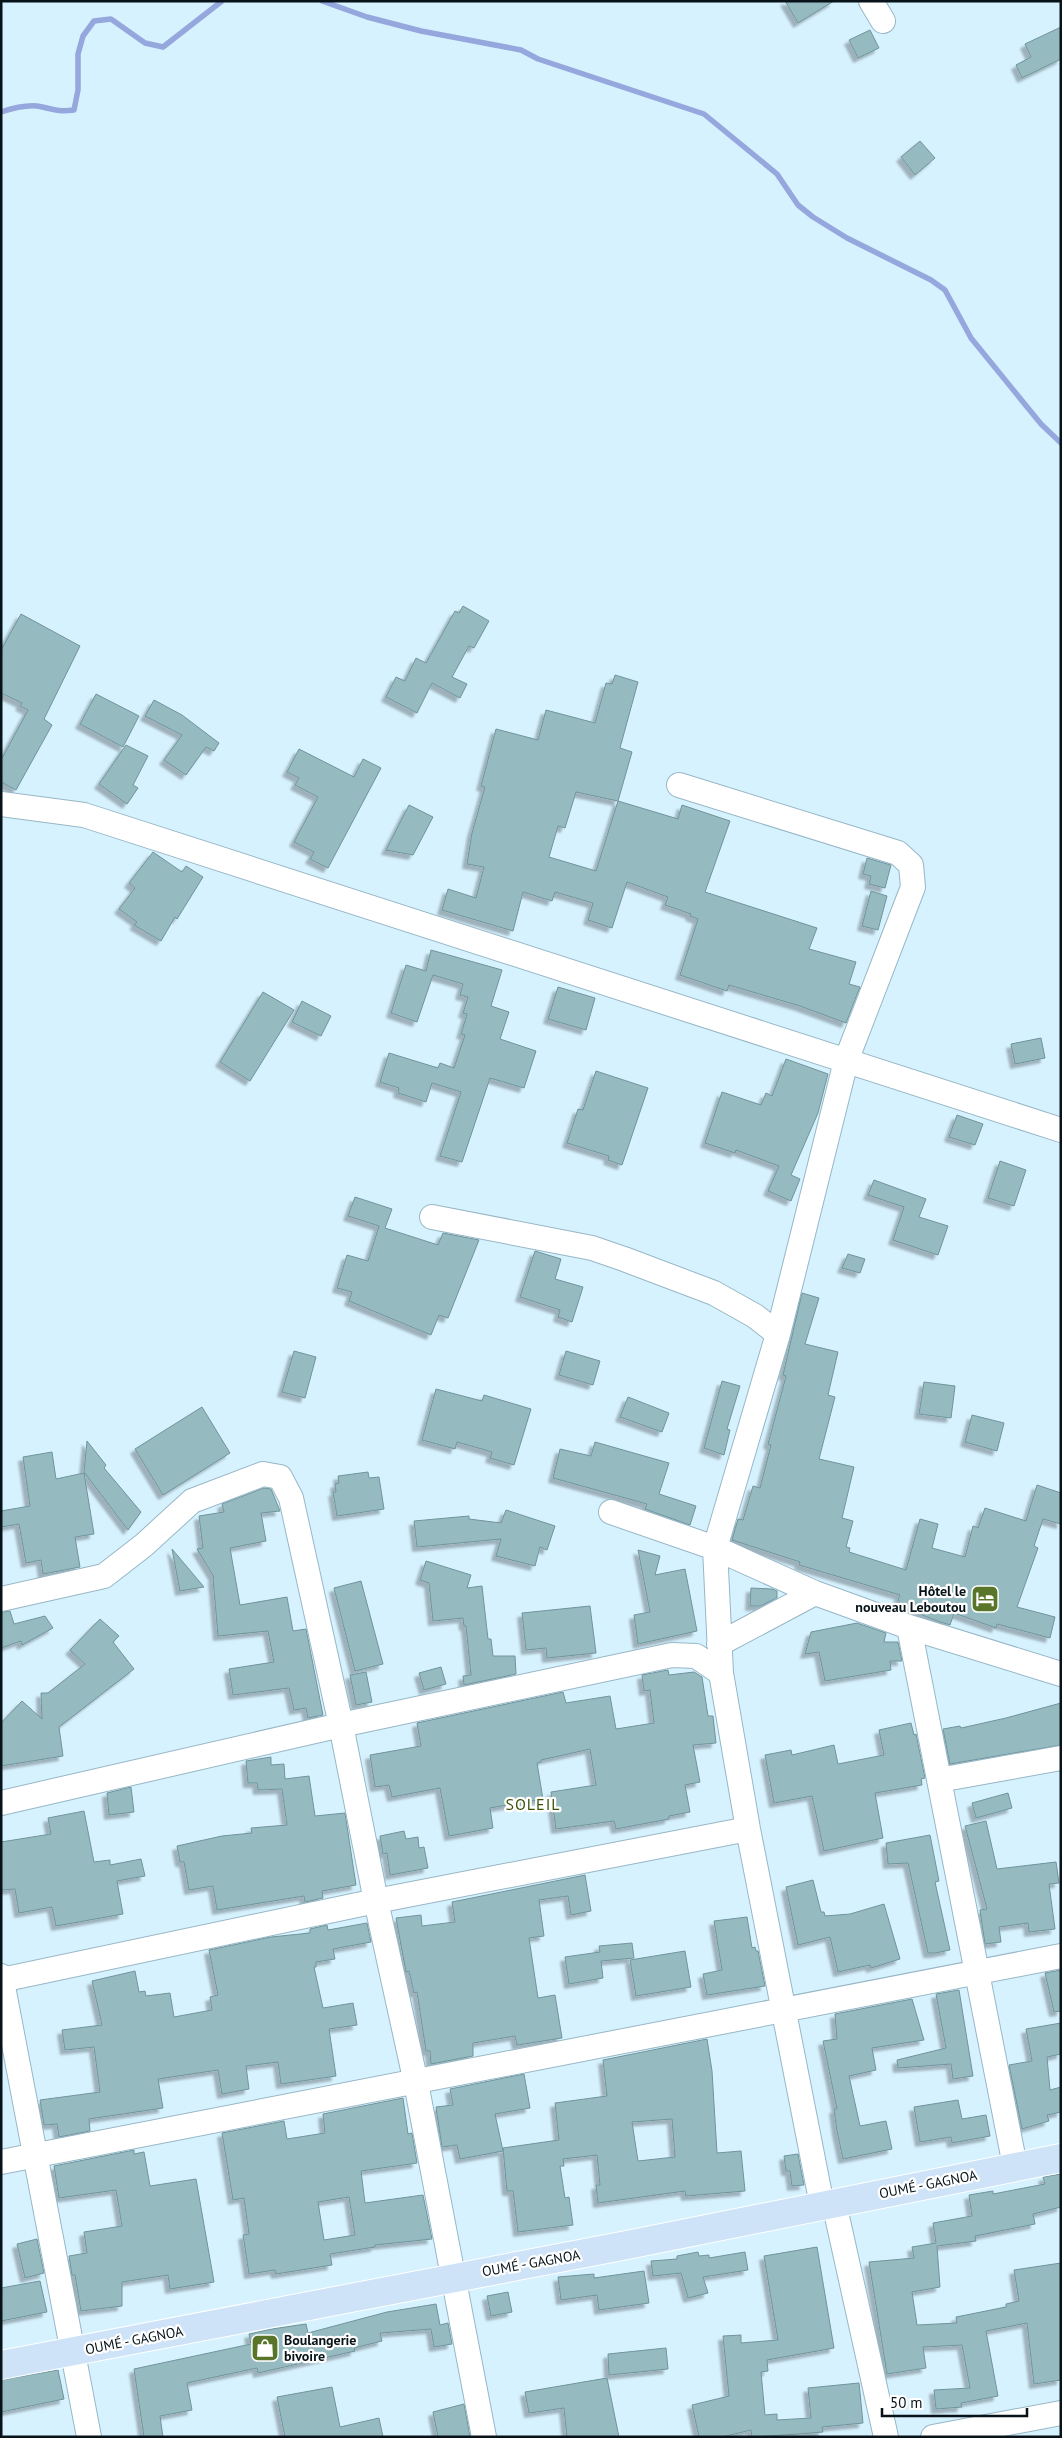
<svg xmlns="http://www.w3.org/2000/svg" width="1062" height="2438" viewBox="0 0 1062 2438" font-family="'PT Sans',sans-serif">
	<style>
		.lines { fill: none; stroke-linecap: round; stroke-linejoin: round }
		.stream { stroke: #95a7dc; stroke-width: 5.5 }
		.building { fill: #95bac0; stroke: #70949b; fill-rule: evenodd; filter: url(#shadow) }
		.minor-casing { stroke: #97b7c6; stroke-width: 26 }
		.major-casing { stroke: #fff; stroke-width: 30 }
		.minor { stroke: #fff; stroke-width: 24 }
		.major { stroke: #cee3f8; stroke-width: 28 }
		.labels { text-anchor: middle; stroke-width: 4.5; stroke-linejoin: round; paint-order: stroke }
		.poi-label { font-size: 14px; font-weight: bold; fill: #071318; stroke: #fff; text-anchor: end }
		.street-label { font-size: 14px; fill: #071318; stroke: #fff }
		.quarter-label { font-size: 16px; letter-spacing: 1px; fill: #3b5309; stroke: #fff }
	</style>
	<defs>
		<filter id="shadow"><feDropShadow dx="-4.5" dy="4.5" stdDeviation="1" flood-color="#0004"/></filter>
	</defs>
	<rect width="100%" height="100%" fill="#d7f2ff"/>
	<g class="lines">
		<!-- stream -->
		<path class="stream" d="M322 1 367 17 421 31 521 50 538 59 704 114 777 174 798 205 813 217 847 238 931 280 945 290 971 338 1041 424 1061 443
			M1 112C13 108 25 105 37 106 54 109 55 112 74 110L78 90V54L83 36 94 21 111 19 145 43 163 47 222 1"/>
	</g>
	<!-- building -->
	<path class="building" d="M785 1H834L798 23Z
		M1061 27V59L1022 78 1016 65 1031 57 1025 44Z
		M870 30 879 48 858 58 849 40Z
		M920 141 935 158 915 175 901 157Z
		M463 606 489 621 474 648 469 646 452 677 467 684 460 698 432 683 417 713 386 697 396 677 405 681 416 658 426 663 455 611 459 613Z
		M21 614 80 646 44 719 52 725 16 790 1 782V760L28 710 20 706 22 703 1 693V650Z
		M615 675 638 682 620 748 632 752 618 801 678 819 682 805 730 821 705 892 817 928 809 949 856 962 849 984 860 987 846 1023 800 1006 729 985 727 991 680 975 698 919 690 916 691 914 665 905 668 897 627 882 612 928 588 920 593 903 555 892 552 901 523 892 513 931 442 910 448 889 476 898 484 867 467 864 472 833 485 787 481 786 496 729 538 740 546 710 595 723 606 683 612 684ZM576 792 618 801 596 871 549 857 558 826 565 828Z
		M96 694 139 716 123 747 80 724Z
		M154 700 182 715 219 743 214 751 206 747 186 775 164 760 182 735 145 716Z
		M126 745 148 756 133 785 138 788 127 804 99 784Z
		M299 749 354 777 363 759 381 768 328 868 310 859 314 852 294 842 318 797 295 785 299 778 287 772Z
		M409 805 433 817 413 855 386 850Z
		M153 852 182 872 186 866 203 877 177 919 175 917 161 941 134 925 137 922 119 909 135 888 129 883Z
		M867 858 891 865 885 888 869 884 871 876 863 874Z
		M871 891 887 896 878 930 862 926Z
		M431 950 502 970 491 1006 509 1012 500 1039 536 1051 524 1088 490 1078 462 1162 440 1156 461 1092 432 1083 426 1102 398 1093 399 1088 380 1082 389 1053 438 1068 440 1063 454 1068 465 1035 461 1034 467 1014 463 1013 468 997 460 995 463 984 433 975 417 1022 391 1013 406 965 426 971Z
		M558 987 595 998 586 1030 548 1019Z
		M263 992 294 1010 250 1081 220 1062Z
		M302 1001 331 1016 321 1036 292 1022Z
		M1041 1038 1045 1058 1015 1064 1011 1044Z
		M786 1059 828 1074 818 1113 791 1175 800 1179 791 1201 768 1191 779 1166 736 1150 735 1153 705 1143 722 1092 761 1105 766 1093 772 1096Z
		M596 1071 648 1088 622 1165 608 1160 609 1156 567 1143 578 1109 583 1110Z
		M957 1115 983 1124 975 1145 949 1137Z
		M1000 1161 1026 1170 1014 1206 988 1198Z
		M874 1180 926 1199 919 1217 948 1226 938 1255 893 1240 904 1207 868 1195Z
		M355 1197 392 1209 385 1228 438 1245 443 1233 479 1240 448 1318 439 1315 431 1335 349 1301 352 1292 337 1288 347 1255 368 1261 379 1226 348 1216Z
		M535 1251 561 1259 555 1279 583 1287 572 1322 558 1317 560 1310 520 1297Z
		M848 1254 865 1259 860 1273 842 1268Z
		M802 1293 819 1298 805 1344 838 1352 828 1395 835 1397 819 1459 854 1467 842 1518 853 1521 846 1547 850 1548 849 1552 906 1570 920 1519 938 1524 932 1548 965 1557 973 1526 978 1528 985 1508 1026 1521 1037 1485 1061 1493V1524L1043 1519 1034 1546 1038 1548 1017 1607 1055 1617 1050 1638 997 1624 996 1628 954 1613 950 1625 940 1622 902 1607 898 1599 900 1595 799 1565 800 1562 732 1540 738 1519 743 1520 753 1486 760 1488 771 1445 768 1444 786 1376 783 1375Z
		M294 1351 316 1357 305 1398 282 1392Z
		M566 1351 600 1361 593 1385 559 1375Z
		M722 1381 740 1386 727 1429 730 1430 724 1455 704 1448Z
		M924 1382 955 1386 951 1418 919 1414Z
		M436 1389 482 1401 484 1395 531 1409 514 1465 490 1458 492 1452 457 1442 455 1449 422 1440Z
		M628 1397 669 1413 662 1432 620 1417Z
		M202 1407 230 1453 163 1495 135 1449Z
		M972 1415 1004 1423 997 1451 965 1442Z
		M87 1441 106 1465 104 1468 141 1512 128 1530 84 1472Z
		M595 1442 669 1463 659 1494 696 1506 690 1525 645 1509 647 1504 553 1478 560 1449 591 1456Z
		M52 1452 56 1479 84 1473 94 1534 75 1537 80 1567 43 1574 41 1560 26 1563 19 1524 1 1527V1511L30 1506 23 1457Z
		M368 1472 369 1478 379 1477 384 1509 337 1516 333 1492H336L335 1484 339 1483 338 1476Z
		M264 1488 271 1489 280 1511 261 1513 266 1541 230 1548 240 1605 287 1597 293 1631 306 1629 323 1715 308 1718 306 1708 294 1710 289 1688 233 1695 229 1669 274 1662 268 1631 218 1636 213 1578 214 1577 197 1549 203 1548 199 1516 224 1512 222 1504Z
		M506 1510 555 1526 547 1550 540 1547 535 1566 496 1556 501 1539 417 1547 414 1521 469 1516V1519L501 1523Z
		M172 1549 204 1587 180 1591Z
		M638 1550 660 1556 655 1575 685 1569 697 1631 638 1644 634 1615 650 1612Z
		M426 1561 471 1575 467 1588 482 1586 488 1639H491L493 1656H515L516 1674 464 1685 463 1676 471 1675 466 1626H464L463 1618 433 1621 429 1583 420 1580Z
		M361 1581 383 1664 355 1671 334 1588Z
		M751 1588 772 1589 777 1591V1598L760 1606H750Z
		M590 1606 596 1653 547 1658 546 1648 526 1650 522 1613Z
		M10 1611 14 1624 45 1616 53 1628 22 1645 21 1641 1 1648V1612Z
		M100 1619 119 1636 113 1642 134 1669 59 1727 63 1756 1 1766V1723L22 1701 42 1719 41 1693H48L85 1664 70 1650Z
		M857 1623 886 1633 884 1642H898L902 1661H890L891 1670 825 1681 819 1652 805 1654 811 1632Z
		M441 1667 446 1684 424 1690 419 1673Z
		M668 1670 669 1675 694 1672 702 1677 708 1716H713L716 1743 693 1745 700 1782 685 1785 690 1812 669 1816V1819L616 1829 614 1821 556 1829 551 1792 596 1785 590 1749 541 1760V1762L537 1763 543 1799 490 1808 493 1828 449 1836 440 1788 392 1797 389 1785 375 1787 370 1755 421 1746 417 1723 563 1692 566 1703 610 1696 616 1729 654 1723 650 1690 644 1691 642 1675Z
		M366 1672 372 1702 356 1705 350 1675Z
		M1061 1703V1745L950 1764 943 1729 960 1726 961 1728 1006 1718Z
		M911 1723 914 1735 916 1734 925 1778 921 1779 922 1785 875 1793 883 1838 824 1851 812 1796 774 1803 765 1755 791 1750 792 1755 834 1745 838 1764 884 1755 879 1730Z
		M271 1757V1765L284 1764 285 1779 309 1776 315 1816 345 1813 356 1885 322 1891 323 1898 305 1902 304 1896 217 1910 213 1886 189 1890 184 1862H180L177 1846 222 1836 252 1833 251 1828 287 1825 282 1789 258 1790 257 1783H248L246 1761Z
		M131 1787 134 1812 109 1815 107 1793Z
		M1008 1793 1012 1808 976 1818 972 1803Z
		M84 1811 94 1862 110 1860V1865L141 1859 145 1876 117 1881 123 1914 56 1926 52 1907 19 1913 15 1889 1 1890V1842L51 1834 48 1818Z
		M986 1821 997 1869 1056 1862 1059 1883 1049 1884 1055 1929 1029 1932 1028 1923 999 1927 1001 1942 985 1944 980 1910 987 1909 965 1826Z
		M404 1831 406 1839 418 1837 419 1848 424 1847 428 1868 390 1875 387 1853 383 1854 380 1836Z
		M930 1835 939 1881 935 1882 950 1950 935 1953H928L908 1863 888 1864 886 1843Z
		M585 1875 591 1911 571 1915 568 1896 539 1900 544 1936 529 1938 538 1998 555 1995 562 2038 517 2045 515 2036 473 2043V2056L431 2064 430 2051H426L417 1992 414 1993 409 1971 406 1972 396 1918 421 1915 422 1926 455 1922 452 1902Z
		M813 1880 821 1912H824L825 1916 850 1914 884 1904 900 1959 871 1968 870 1965 838 1972 830 1937 798 1945 786 1887Z
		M747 1917 752 1948 755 1947 756 1951H758L765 1986 707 1995 703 1974 722 1970 714 1921Z
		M367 1923 371 1942 333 1949 335 1959 316 1962V1967H314L323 2008 353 2003 357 2025 329 2029 336 2076 281 2084 278 2062 246 2066 249 2089 222 2094 218 2070 158 2079 163 2108 89 2119 90 2131 59 2137 57 2124 44 2125 40 2100 100 2092 94 2047 65 2050 62 2030 102 2025 92 1981 135 1971 139 1992 145 1991 146 1996 170 1993 174 2017 212 2010 210 1997 218 1995 209 1950 271 1937 310 1933V1929L327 1925 328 1930Z
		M632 1943 634 1958 601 1961 603 1978 569 1984 565 1957 600 1952 599 1946Z
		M685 1951 691 1987 636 1996 630 1960Z
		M1061 1970V2011L1054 2012 1045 1973Z
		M959 1990 973 2076 953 2079 951 2064 898 2068 897 2060 946 2048 936 1994Z
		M912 1999 924 2040 872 2048 876 2070 849 2076 860 2126 886 2121 892 2149 843 2159 837 2131 834 2109H837L823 2041 837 2039 835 2014Z
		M1061 2023V2054L1047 2057 1050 2090 1061 2087V2112L1047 2115 1049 2121 1022 2129 1009 2065 1032 2061 1026 2029Z
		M707 2039 712 2071 717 2153 741 2151 745 2191 686 2196 685 2191 598 2203 596 2185H600L597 2155 563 2159 564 2166H560L565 2198 569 2197 573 2225 518 2232 513 2191H507L503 2148 559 2140 555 2103 607 2096 603 2060ZM672 2119 675 2157 638 2161 632 2122Z
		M524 2074 530 2108 495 2114 503 2151 460 2159 457 2145 442 2147 436 2107 453 2105 450 2089Z
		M403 2098 408 2134 412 2133 417 2163 361 2171 365 2203 423 2195 432 2239 375 2245V2247L330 2254 332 2265 276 2274 275 2270 249 2274 243 2235 249 2234 244 2198 233 2200 222 2133 284 2121 287 2139 325 2133 323 2114ZM349 2197 355 2235 324 2240 318 2202Z
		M958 2100 962 2119 986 2115 990 2136 952 2143 951 2137 920 2142 914 2107Z
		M134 2150V2154L144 2152 150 2186 196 2179 214 2282 170 2289 168 2275 122 2282V2306L81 2311 75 2275H72L69 2256 87 2253 84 2232 122 2226 116 2190 59 2198 54 2166Z
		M798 2154 804 2185 792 2186 790 2171H786L784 2156Z
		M1061 2174V2207L1033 2214 1035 2224 975 2236 976 2241 937 2246 940 2287 912 2292 917 2325 957 2323 956 2317 1006 2307V2304L1019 2301 1014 2270 1061 2263V2380L1034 2384 1027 2323 986 2331 998 2396 961 2403 962 2407 936 2409 934 2390 970 2388 962 2345 923 2347 926 2368 887 2374 869 2262 914 2258 912 2247 936 2243 933 2223 972 2216 969 2195 993 2191V2194L1045 2184 1043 2177Z
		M37 2239 44 2273 25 2278 17 2244Z
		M817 2247 834 2348 767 2360 768 2371 761 2372 765 2415 777 2414V2420L811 2418 808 2388 859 2383 863 2423 822 2427 823 2432 799 2434 752 2437 751 2430 722 2437H699L692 2405 729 2396 723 2336 741 2335V2343L778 2340 764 2256Z
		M698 2252 699 2256 709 2255V2258L745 2252 748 2270 703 2277 708 2293 688 2298 681 2273 653 2276 651 2261 677 2259V2256Z
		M644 2271 649 2303 599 2310 597 2295 561 2300 558 2277 594 2274V2278Z
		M40 2281 47 2312 1 2321V2288Z
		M508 2292 512 2312 491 2316 487 2296Z
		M436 2304 440 2325 448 2323 452 2344 434 2347 431 2329 380 2333 382 2341 354 2348 355 2351 258 2373 257 2368 187 2383 192 2410 160 2416 163 2437H144L134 2369 251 2344 249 2334 272 2329 306 2324 308 2333 387 2312Z
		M666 2348 668 2369 609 2375 608 2354Z
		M58 2370 64 2399 1 2412V2380Z
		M607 2378 619 2437H567L564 2408 529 2413 525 2392Z
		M332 2387 340 2427 379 2418 383 2437H285L277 2397Z
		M464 2404 470 2437H438L433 2412Z"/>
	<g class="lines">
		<defs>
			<path id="minor" d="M871 1 883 21
				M679 785 898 853 911 865 913 887 846 1061 778 1334 715 1548 721 1673 748 1829 822 2205
				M1 804 84 815 1061 1130
				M432 1217 592 1248 624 1259 714 1293 755 1316 778 1334
				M611 1512 715 1548 815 1593 909 1627 1061 1674
				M1 1599 104 1576 144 1545 192 1501 263 1474 280 1477 291 1498 341 1725 376 1901 416 2083 484 2437
				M909 1627 1015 2166
				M719 1644 815 1593
				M939 1780 1061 1758
				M1 1803 341 1725 672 1655 696 1656 721 1673
				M1 1976 89 2437
				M1 1980 376 1901 748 1829
				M1 2162 1061 1956
				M834 2203 886 2437
				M933 2437 1061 2413"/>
			<path id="major" d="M1 2365 622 2246 1061 2158"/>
		</defs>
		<!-- minor casing -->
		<use href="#minor" class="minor-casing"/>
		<!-- major casing -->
		<use href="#major" class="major-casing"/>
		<!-- minor -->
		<use href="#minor" class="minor"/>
		<!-- major -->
		<use href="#major" class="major"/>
	</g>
	<!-- icons -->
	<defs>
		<symbol id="hotel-square" viewBox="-11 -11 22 22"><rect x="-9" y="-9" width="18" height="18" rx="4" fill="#587529" stroke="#fff"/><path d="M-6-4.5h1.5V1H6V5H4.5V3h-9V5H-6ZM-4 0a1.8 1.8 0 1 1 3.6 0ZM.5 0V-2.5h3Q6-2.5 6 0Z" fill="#fff"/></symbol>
		<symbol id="shop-square" viewBox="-11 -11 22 22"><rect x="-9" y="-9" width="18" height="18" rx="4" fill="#587529" stroke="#fff"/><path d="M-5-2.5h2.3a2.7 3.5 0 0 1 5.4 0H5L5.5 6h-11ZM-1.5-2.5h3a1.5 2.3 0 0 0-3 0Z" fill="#fff"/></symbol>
	</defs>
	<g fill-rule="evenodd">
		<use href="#hotel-square" x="969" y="1583" width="32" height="32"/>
		<use href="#shop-square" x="249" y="2332" width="32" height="32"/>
	</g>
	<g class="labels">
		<!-- poi labels -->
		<g class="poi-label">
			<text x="966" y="1596">Hôtel le<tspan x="966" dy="16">nouveau Leboutou</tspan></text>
			<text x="284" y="2345" text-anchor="start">Boulangerie<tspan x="284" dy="16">bivoire</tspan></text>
		</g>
		<!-- street labels -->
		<g class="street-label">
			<text transform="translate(928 2184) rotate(-11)" y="5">OUMÉ - GAGNOA</text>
			<text transform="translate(531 2263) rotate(-10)" y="5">OUMÉ - GAGNOA</text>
			<text transform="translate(134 2340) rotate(-11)" y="5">OUMÉ - GAGNOA</text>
		</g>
		<!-- quarter labels -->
		<g class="quarter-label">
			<text x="533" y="1810">SOLEIL</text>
		</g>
	</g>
	<!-- border -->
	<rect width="1062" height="2438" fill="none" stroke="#071318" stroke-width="5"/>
	<!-- scale -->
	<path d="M882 2408v8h145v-8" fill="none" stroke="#071318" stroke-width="2.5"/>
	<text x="890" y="2408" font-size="15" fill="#071318" stroke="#ffffff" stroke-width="4" paint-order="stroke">50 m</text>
</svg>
